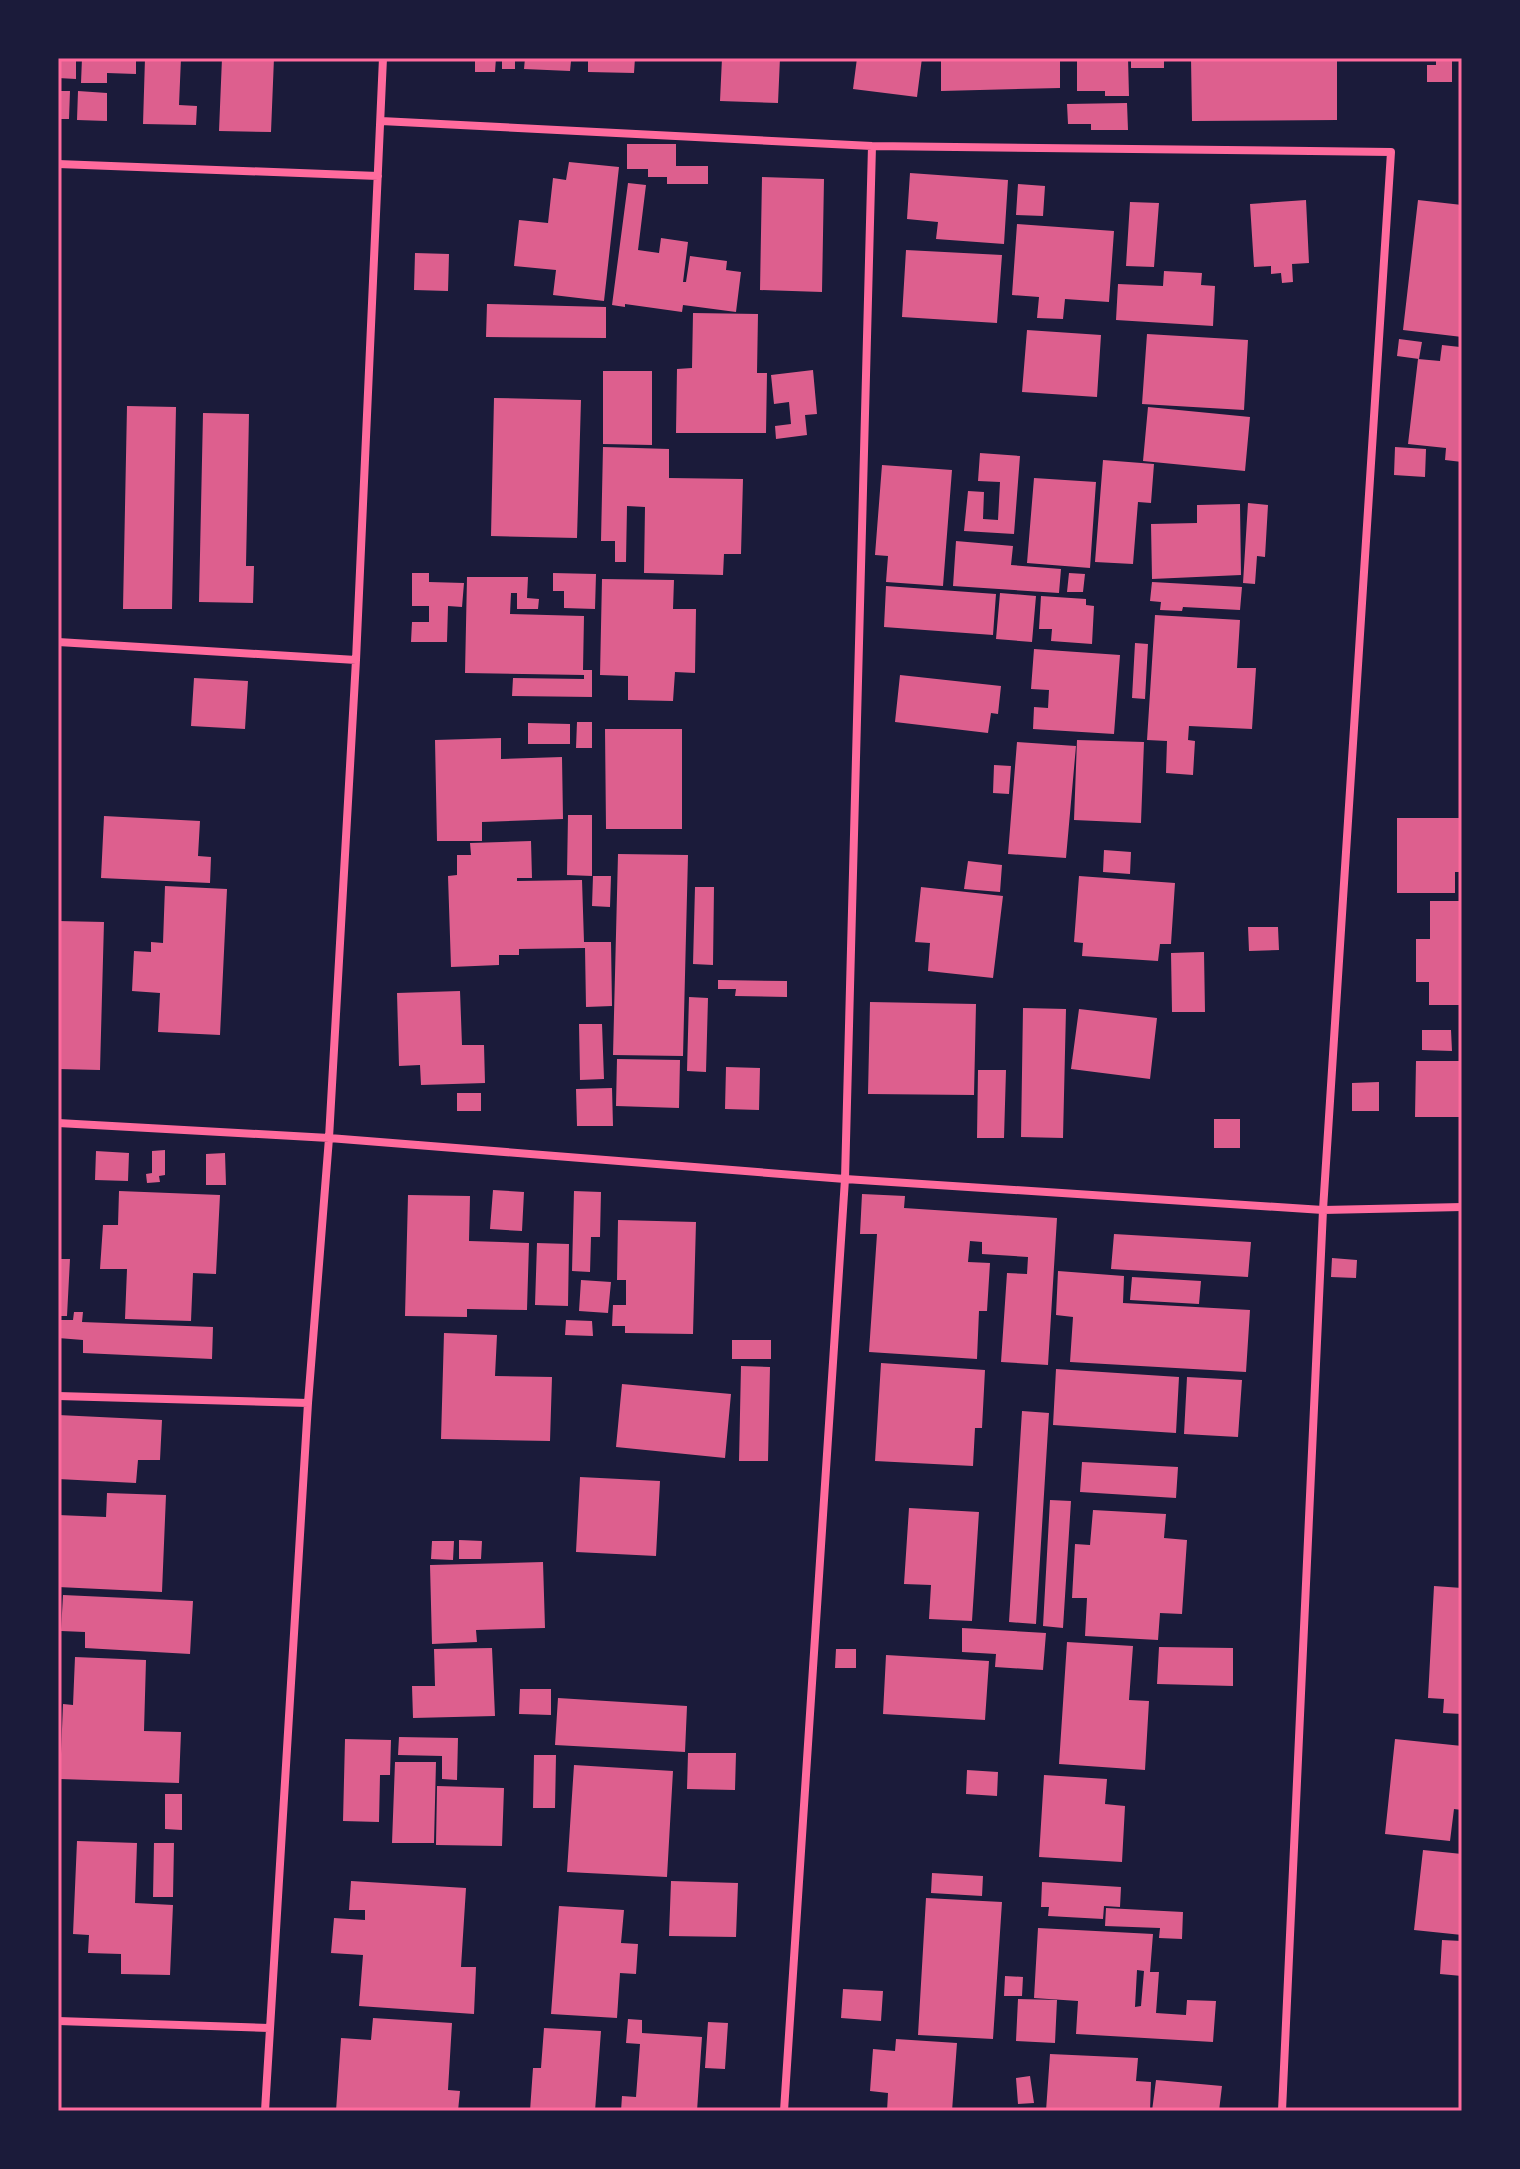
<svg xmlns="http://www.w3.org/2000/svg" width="1520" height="2169" viewBox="0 0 1520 2169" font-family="'PT Sans Narrow',sans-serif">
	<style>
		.building { fill: #dd5f8e; fill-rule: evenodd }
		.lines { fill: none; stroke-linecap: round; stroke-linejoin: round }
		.minor { stroke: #ff6b9d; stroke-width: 8 }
		.neatline { fill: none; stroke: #ff6b9d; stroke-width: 3 }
	</style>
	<rect width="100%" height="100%" fill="#1b1b3a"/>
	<!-- building -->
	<path class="building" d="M58 58H76V79L58 78Z
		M82 58H136V74L107 73V83H81Z
		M145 58H181L179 105 197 106 196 125 143 124Z
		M222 58H274L271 132 219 131Z
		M475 58H496L495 72H475Z
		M502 58H515V69H502Z
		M525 58H635L634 73 588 72V61H571L570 71 524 69Z
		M722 58H780L778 103 720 101Z
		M857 58H922L917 97 853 89Z
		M941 58H1060V88L941 91Z
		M1077 58H1128L1129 96H1105V91H1077Z
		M1131 58H1164V68H1131Z
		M1191 58H1337V120L1192 121Z
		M1436 58H1452V82H1427V65H1436Z
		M58 91H70L69 119H58Z
		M78 91 107 93V121L77 120Z
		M1127 103 1128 130H1091V124H1068L1067 104Z
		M627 144H676V166H708V184H667V177H648V169H627Z
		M569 162 619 167 604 301 553 295 556 270 514 266 519 220 548 223 553 178 566 180Z
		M910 173 1008 180 1004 244 936 239 938 222 907 219Z
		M762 177 824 179 822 292 760 290Z
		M628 183 646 185 638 250 659 253 661 238 688 242 683 282H686L690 256 727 261 726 270 741 272 736 312 683 305 682 312 625 304V307L612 305Z
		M1018 184 1045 186 1043 216 1016 215Z
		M1306 200 1309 263 1292 264 1293 282 1282 283 1281 273 1271 274V266L1254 267 1250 204Z
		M1418 200 1462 205V337L1403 330Z
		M1130 202 1159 203 1154 267 1126 266Z
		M1017 224 1114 231 1109 302 1065 299 1063 319 1037 318 1039 297 1012 295Z
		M906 250 1002 255 997 323 902 317Z
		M415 253 449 254 448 291 414 290Z
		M1164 271 1202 273 1201 285 1215 286 1213 326 1116 320 1118 284 1163 286Z
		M487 304 606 307V338L486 337Z
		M693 313 758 314 757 373H767L766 433H676L677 369 692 368Z
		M1027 330 1101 335 1097 397 1022 392Z
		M1147 334 1248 340 1244 410 1142 404Z
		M1399 339 1422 342 1419 359 1397 356Z
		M1442 345 1460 347 1459 355 1462 356V462L1445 460 1446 448 1408 444 1418 359 1440 361Z
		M813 370 817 414 805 415 807 435 776 439 775 426 791 424 789 402 774 404 771 375Z
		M603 371H652V445L603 444Z
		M494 398 581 400 577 538 491 536Z
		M127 406 176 407 172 609H123Z
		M1148 407 1250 417 1245 471 1143 461Z
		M203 413 249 414 246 566H254L253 603 199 602Z
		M603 447 669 449V478L743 479 741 554H724L723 575 644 573 645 507 627 506 626 562H615V541H601Z
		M1395 447 1426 449 1425 477 1394 475Z
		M980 453 1020 456 1014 534 964 531 968 491 984 492 983 519 998 520 1000 482 978 481Z
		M1103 460 1154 464 1151 503 1138 502 1133 564 1095 562Z
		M882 465 952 470 943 586 886 582 888 556 875 555Z
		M1034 478 1096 482 1090 568 1027 563Z
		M1248 503 1268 505 1265 557 1257 556 1255 584 1243 583Z
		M1240 504 1241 575 1152 579 1151 524 1197 523V505Z
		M956 541 1013 546 1011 565 1061 569 1059 593 953 586Z
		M412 573H429V582L464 583 462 607 448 606 447 642H411L412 622H429V606H412Z
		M553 573 596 574 595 609 564 608V591H553Z
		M1069 573 1085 574 1083 592H1067Z
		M467 577H528L527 598 539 599 538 609H517V593H511L510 614 584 616 583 670H592V697L512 696 513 678 584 679V675L465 673Z
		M602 579 674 580 673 609H696L695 673 675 672 673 701 628 700V676L600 675Z
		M1152 582 1242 587 1240 610 1183 607 1182 611 1160 610 1161 602 1150 601Z
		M886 586 996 594 993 635 884 627Z
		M1000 593 1036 596 1032 642 996 639Z
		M1041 596 1086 599V605L1094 606 1092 644 1051 641 1052 629H1039Z
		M1155 615 1240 620 1237 668H1256L1252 729 1189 726 1188 740 1195 741 1193 775 1166 773 1167 741 1147 740Z
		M1135 643 1148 644 1145 699 1132 698Z
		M1034 649 1120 655 1114 734 1033 729 1034 707 1048 708 1049 690 1031 689Z
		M900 675 1001 686 998 714 991 713 988 733 895 722Z
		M194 678 248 681 245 729 191 726Z
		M577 722H592V748H576Z
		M528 723 570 724V744H528Z
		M605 729H682V829H606Z
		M501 738V759L562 757 563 819 482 822V841H437L435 740Z
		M1077 740 1144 742 1141 823 1074 820Z
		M1017 742 1076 746 1066 858 1008 854Z
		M994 765 1011 766 1009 794 993 793Z
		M568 815H592V876L567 875Z
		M104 816 200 821 198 856 211 857 210 883 101 878Z
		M1397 818H1462V872H1455V893H1397Z
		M531 841 532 878H517V881L582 880 584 942H611L612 1006 586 1007 585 948 519 949V955H499V965L451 967 448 876 457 875V855H471L470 843Z
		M1104 850 1131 852 1130 874 1103 872Z
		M618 854 688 855 683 1056 613 1055Z
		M968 861 1002 865 1000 892 964 889Z
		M593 876H611L610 907 592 906Z
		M1079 876 1175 883 1171 944H1160L1158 961 1082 956 1083 943 1074 942Z
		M165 886 227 889 220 1035 158 1032 160 993 132 991 134 951 151 952V942L163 943Z
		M695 887H714L713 965 693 964Z
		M921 887 1003 896 993 978 928 971 930 943 915 942Z
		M1430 901H1462V1005H1429V982H1416V939H1430Z
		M58 921 104 922 100 1070 58 1069Z
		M1248 927H1278L1279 950 1249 951Z
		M1204 952 1205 1012H1172L1171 953Z
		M718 980 787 981V997L735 996 736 989H718Z
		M460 991 462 1045H484L485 1083 421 1085 420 1065 399 1066 397 993Z
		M689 997 708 998 706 1072 687 1071Z
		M870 1002 976 1004 974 1095 868 1094Z
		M1023 1008 1066 1009 1063 1138 1021 1137Z
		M1079 1009 1157 1018 1150 1079 1071 1069Z
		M579 1024H602L604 1079 580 1080Z
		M1422 1030H1451L1452 1051 1422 1050Z
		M617 1059 680 1060 679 1108 616 1106Z
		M1416 1061H1462V1117H1415Z
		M726 1067 760 1068 759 1110 725 1109Z
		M978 1070H1006L1004 1138H977Z
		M1379 1082V1111H1352V1083Z
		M612 1088 613 1126H577L576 1089Z
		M457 1093H481V1111H457Z
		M1214 1119H1240V1148H1214Z
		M165 1150V1175L159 1176 160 1182 147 1183 146 1174 152 1173V1151Z
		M96 1151 129 1153 128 1181 95 1180Z
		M225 1153 226 1185H206V1154Z
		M493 1190 524 1192 522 1231 490 1229Z
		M119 1191 220 1195 216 1274 193 1273 191 1321 125 1319 127 1269H100L103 1225H118Z
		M574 1191 601 1192 600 1237H591L590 1272 572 1271Z
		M862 1194 905 1196 904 1208 1057 1218 1048 1365 1001 1362 1007 1273 1027 1274 1028 1257 982 1254V1242L970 1241 968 1262 990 1263 987 1311H979L977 1359 869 1352 877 1234H860Z
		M408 1195 470 1196 469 1241 529 1243 527 1310 467 1309V1317L405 1316Z
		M618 1220 696 1222 693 1334 625 1333V1326H612L613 1305H626V1280H617Z
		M1114 1234 1251 1242 1248 1277 1111 1269Z
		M537 1243 569 1244 568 1306 535 1305Z
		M1332 1258 1357 1260 1356 1278 1331 1277Z
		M58 1259H70L67 1316H58Z
		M1058 1271 1124 1276 1123 1303 1250 1310 1246 1372 1070 1362 1073 1317 1056 1315Z
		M1132 1277 1201 1281 1199 1304 1130 1300Z
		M581 1280 611 1282 608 1313 579 1311Z
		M74 1312H83L82 1322 213 1327 212 1359 83 1353V1340L58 1338V1320H73Z
		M566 1320 592 1321 593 1336 565 1335Z
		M444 1333 497 1335 495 1376 552 1377 550 1441 441 1439Z
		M732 1340H771V1359H732Z
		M881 1363 985 1370 982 1428H975L973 1466 875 1461Z
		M741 1366 770 1367 768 1461H739Z
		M1056 1369 1179 1377 1176 1433 1053 1425Z
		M1187 1377 1242 1380 1238 1437 1184 1434Z
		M622 1384 731 1394 725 1458 616 1447Z
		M1022 1411 1049 1413 1036 1624 1009 1622Z
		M58 1415 162 1420 160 1460H138L136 1483 58 1479Z
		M1082 1462 1178 1467 1176 1498 1080 1492Z
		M580 1477 660 1481 656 1556 576 1552Z
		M107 1493 166 1495 162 1592 58 1587V1515L106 1517Z
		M1050 1500 1071 1501 1063 1628 1043 1626Z
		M909 1508 979 1512 972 1621 929 1619 931 1585 904 1584Z
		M1093 1510 1166 1514 1164 1538 1187 1540 1182 1614 1160 1613 1158 1640 1085 1636 1087 1598H1072L1075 1544 1090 1545Z
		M459 1540 482 1541 481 1559H459Z
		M432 1541H454L453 1560 431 1559Z
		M543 1562 545 1628 476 1630 477 1642 432 1644 430 1565Z
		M1434 1586 1462 1588V1714L1443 1713 1444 1699 1428 1698Z
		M63 1595 193 1601 190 1654 85 1648V1632L61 1631Z
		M962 1628 1046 1633 1043 1670 995 1667 996 1654 962 1652Z
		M1067 1642 1133 1646 1129 1700 1149 1701 1145 1770 1059 1764Z
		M1159 1647 1233 1648V1686L1157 1684Z
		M492 1648 495 1716 413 1718 412 1686H435L434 1649Z
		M836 1649H856V1668H835Z
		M886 1655 989 1661 985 1720 883 1714Z
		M75 1657 146 1660 144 1731 181 1732 179 1783 60 1779 63 1704 73 1705Z
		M520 1689H551V1715L519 1714Z
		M558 1698 687 1706 685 1752 555 1745Z
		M399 1737 458 1738 457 1780 442 1779V1756L398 1755Z
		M345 1739 391 1740 390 1775H380L379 1822 343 1821Z
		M1395 1739 1462 1746V1810L1454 1809 1450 1841 1385 1834Z
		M688 1753H736L735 1790 687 1789Z
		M534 1755H556L555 1808H533Z
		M395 1762H436L434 1843H392Z
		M574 1765 673 1771 667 1877 567 1872Z
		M967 1770 998 1772 997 1796 966 1794Z
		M1044 1775 1107 1779 1105 1804 1125 1806 1122 1862 1039 1857Z
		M437 1786 504 1788 502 1846 436 1845Z
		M165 1794H182V1830L165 1829Z
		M77 1841 137 1843 135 1903 173 1905 170 1975 121 1974V1954L88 1953 89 1935 73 1934Z
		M154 1843H174L173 1897H153Z
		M1423 1850 1462 1854V1935L1414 1930Z
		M932 1873 983 1876 982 1896 931 1893Z
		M351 1881 466 1888 461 1967H476L474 2014 359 2006 363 1955 331 1953 334 1918 365 1920V1910H349Z
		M671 1881 738 1883 736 1937 669 1936Z
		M1042 1882 1121 1887 1120 1907 1104 1906 1103 1919 1048 1916 1049 1907H1041Z
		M926 1898 1002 1902 993 2039 918 2035Z
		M559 1906 624 1910 621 1943 638 1944 636 1974 620 1973 617 2018 551 2014Z
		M1106 1908 1183 1912 1182 1939 1159 1938 1160 1928 1105 1926Z
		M1038 1928 1153 1934 1150 1972H1159L1156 2013 1186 2015 1187 2000 1216 2001 1213 2042 1076 2034 1078 2001 1034 1998ZM1137 1970 1144 1971 1141 2006 1135 2007Z
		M1442 1940 1462 1941V1976L1440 1974Z
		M1005 1976 1023 1977 1022 1996H1004Z
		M843 1989 883 1991 881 2021 841 2018Z
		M1018 1999 1057 2000 1055 2043 1016 2041Z
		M373 2018 452 2023 448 2090 460 2091 458 2111H336L341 2038 371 2040Z
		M628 2019 642 2020V2033L702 2037 697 2111H621L622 2096 636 2097 640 2044 626 2043Z
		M708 2022 728 2023 725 2069 705 2068Z
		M544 2028 601 2031 595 2111H530L533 2068H541Z
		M896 2039 957 2043 952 2111H887L888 2093 870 2091 873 2049 895 2051Z
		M1050 2054 1138 2058 1136 2081 1151 2082 1150 2111H1046Z
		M1030 2076 1034 2103 1018 2104 1016 2078Z
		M1156 2080 1222 2086 1219 2111H1152Z"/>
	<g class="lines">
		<!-- minor -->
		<path class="minor" d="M381 121 872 146 1391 152 1323 1210 1282 2111
			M58 164 378 176
			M58 642 356 660
			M58 1123 329 1138 845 1179 1323 1210 1462 1207
			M58 1396 308 1403
			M58 2021 269 2028
			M265 2111 308 1403 329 1138 356 660 383 58
			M784 2111 845 1179 872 146"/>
	</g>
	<!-- border -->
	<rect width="1520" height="2169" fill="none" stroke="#1b1b3a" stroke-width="120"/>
	<rect x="60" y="60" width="1400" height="2049" class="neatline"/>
</svg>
